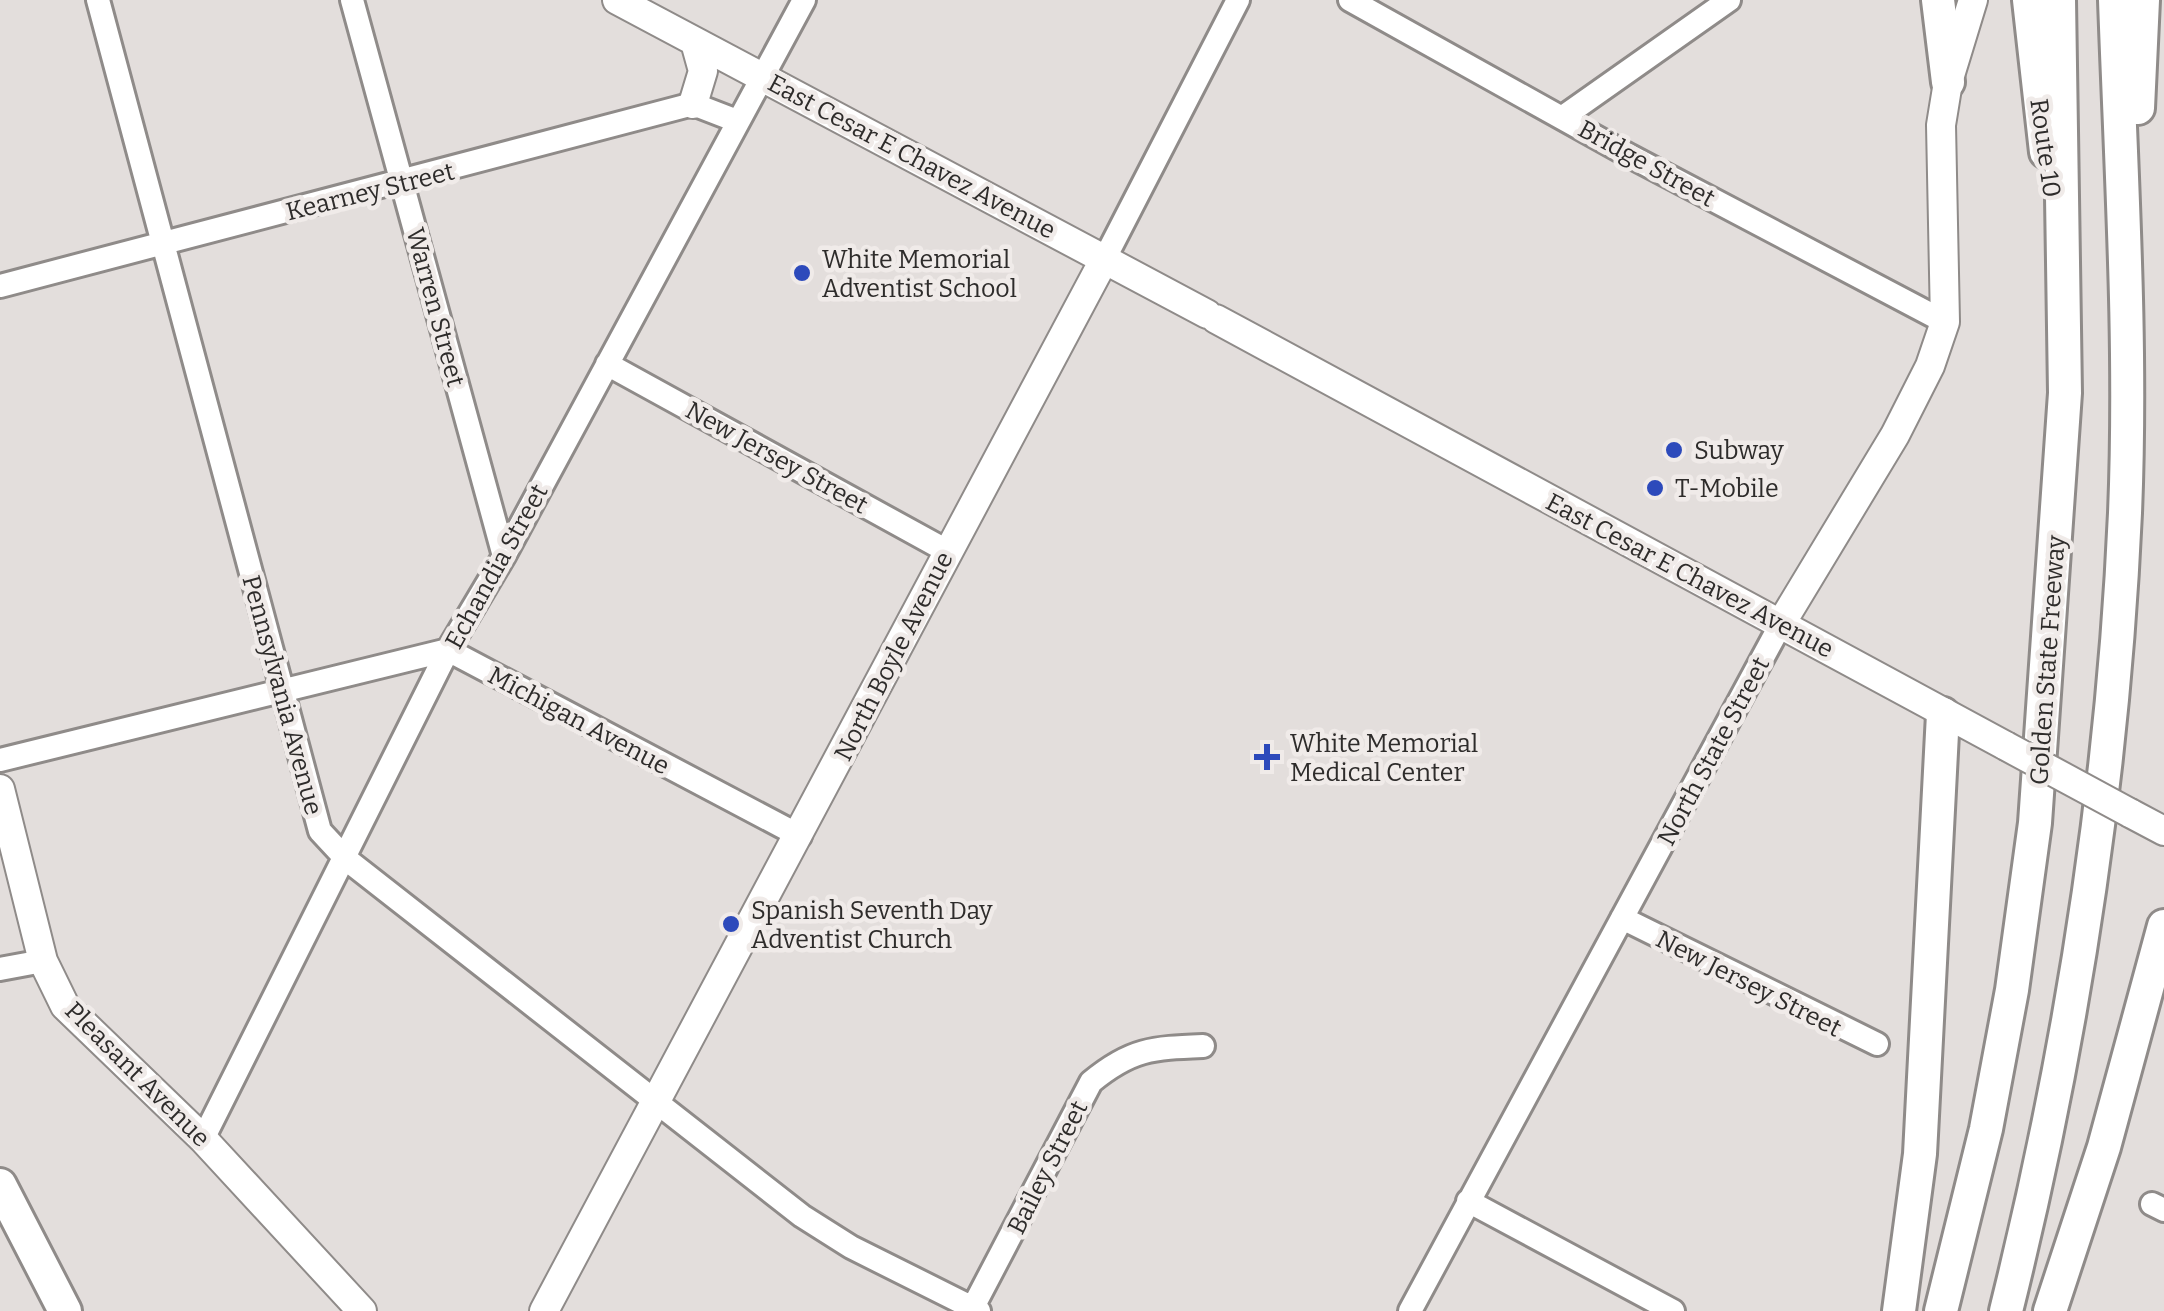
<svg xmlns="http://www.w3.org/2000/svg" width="2164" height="1311" viewBox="0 0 2164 1311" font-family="Bitter,serif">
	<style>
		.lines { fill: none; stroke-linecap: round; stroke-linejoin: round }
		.minor-casing { stroke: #8f8b89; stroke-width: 28 }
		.major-casing { stroke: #8f8b89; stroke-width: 32 }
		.highway-casing { stroke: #8f8b89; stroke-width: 38 }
		.minor { stroke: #fff; stroke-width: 22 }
		.major { stroke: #fff; stroke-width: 28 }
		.highway { stroke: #fff; stroke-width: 32 }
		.major-bridge-casing { stroke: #8f8b89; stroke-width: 32; stroke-linecap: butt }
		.major-bridge { stroke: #fff; stroke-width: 28 }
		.poi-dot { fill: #2d4abb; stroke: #f0ebe9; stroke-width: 4 }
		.labels { text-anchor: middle; stroke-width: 9; stroke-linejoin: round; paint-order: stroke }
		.street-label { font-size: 25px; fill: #2e2c2b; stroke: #f0ebe9 }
		.poi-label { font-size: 25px; fill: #2e2c2b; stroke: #f0ebe9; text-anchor: start }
	</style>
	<rect width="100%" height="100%" fill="#e3dedc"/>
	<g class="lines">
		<defs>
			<path id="minor" d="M98 0 320 831 346 859 802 1216 851 1247 979 1311
				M352 0 504 556
				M1350 0 1630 156 1945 322
				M1563 117 1729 0
				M1105 258 1238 0
				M0 286 693 104 737 121
				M607 364 947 551
				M0 760 448 650 800 836
				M1622 918 1877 1044
				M0 969 43 961
				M203 1139 448 650 504 556 804 0
				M1468 1201 1673 1311
				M2152 1204 2164 1210
				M971 1311 1091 1082C1131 1049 1152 1048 1203 1046
				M1410 1311 1782 622"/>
			<path id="major" d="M617 0 1207 314
				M693 104 703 71 695 42
				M1216 319 2006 746
				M1782 622 1895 435 1930 366 1945 322 1941 125 1948 82 1973 0
				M0 789 43 961 65 1006 203 1139 362 1311
				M2130 813 2164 831
				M544 1311 1105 258"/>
			<path id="highway" d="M1938 0 1948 82
				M2029 0 2046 152
				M2138 108 2143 0
				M0 1185 65 1311
				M1899 1311 1920 1154 1943 714
				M1941 1311 1986 1129 2012 990 2035 823 2065 393 2059 0
				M2006 1311C2071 1050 2113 783 2125 513 2132 342 2121 171 2115 0
				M2050 1311 2104 1147 2164 926"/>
		</defs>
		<!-- minor casing -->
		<use href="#minor" class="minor-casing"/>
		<!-- major casing -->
		<use href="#major" class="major-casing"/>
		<!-- highway casing -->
		<use href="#highway" class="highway-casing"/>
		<!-- minor -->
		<use href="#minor" class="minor"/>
		<!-- major -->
		<use href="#major" class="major"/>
		<!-- highway -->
		<use href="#highway" class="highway"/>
		<defs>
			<path id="major-bridge" d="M2006 746 2130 813"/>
		</defs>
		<!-- major-bridge casing -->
		<use href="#major-bridge" class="major-bridge-casing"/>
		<!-- major-bridge -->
		<use href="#major-bridge" class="major-bridge"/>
	</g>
	<!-- markers -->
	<g class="poi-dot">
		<circle cx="802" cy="273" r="10"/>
		<circle cx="1674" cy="450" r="10"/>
		<circle cx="1655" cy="488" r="10"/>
		<path d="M1262 742h10v10h10v10h-10v10h-10v-10h-10v-10h10z"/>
		<circle cx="731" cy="924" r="10"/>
	</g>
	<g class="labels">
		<!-- street labels -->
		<g class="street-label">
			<text transform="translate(2046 148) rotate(82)" y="9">Route 10</text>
			<text transform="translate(912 156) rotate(28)" y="9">East Cesar E Chavez Avenue</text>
			<text transform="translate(1647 163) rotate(29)" y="9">Bridge Street</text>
			<text transform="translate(370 191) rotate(-14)" y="9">Kearney Street</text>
			<text transform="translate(436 307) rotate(75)" y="9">Warren Street</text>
			<text transform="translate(777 457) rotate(29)" y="9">New Jersey Street</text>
			<text transform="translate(496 566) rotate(-61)" y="9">Echandia Street</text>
			<text transform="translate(1690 575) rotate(28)" y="9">East Cesar E Chavez Avenue</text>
			<text transform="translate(893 656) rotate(-63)" y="9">North Boyle Avenue</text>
			<text transform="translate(2047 660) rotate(-86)" y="9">Golden State Freeway</text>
			<text transform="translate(283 695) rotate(75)" y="9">Pennsylvania Avenue</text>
			<text transform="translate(579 720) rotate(28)" y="9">Michigan Avenue</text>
			<text transform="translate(1713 751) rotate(-62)" y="9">North State Street</text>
			<text transform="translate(1749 983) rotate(27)" y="9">New Jersey Street</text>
			<text transform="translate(138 1074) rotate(45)" y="9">Pleasant Avenue</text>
			<text transform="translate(1047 1167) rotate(-63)" y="9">Bailey Street</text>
		</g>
		<!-- poi labels -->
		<g class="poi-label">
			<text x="822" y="268">White Memorial<tspan x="822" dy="29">Adventist School</tspan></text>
			<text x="1694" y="459">Subway</text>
			<text x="1675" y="497">T-Mobile</text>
			<text x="1290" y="752">White Memorial<tspan x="1290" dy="29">Medical Center</tspan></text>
			<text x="751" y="919">Spanish Seventh Day<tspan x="751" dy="29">Adventist Church</tspan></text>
		</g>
	</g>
</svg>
